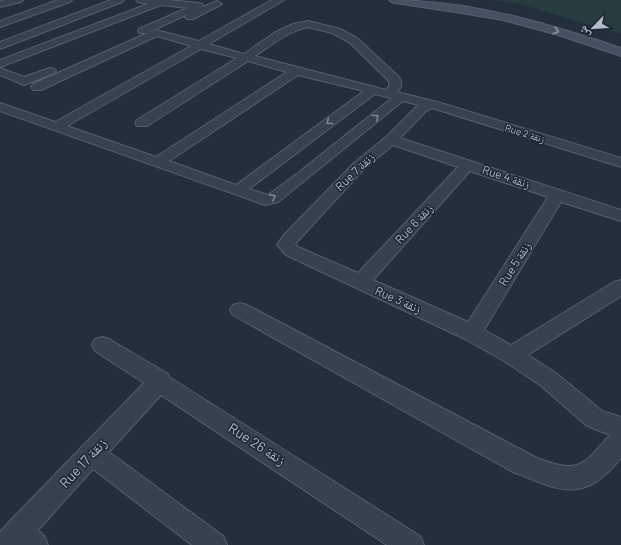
<svg xmlns="http://www.w3.org/2000/svg" width="621" height="545" viewBox="0 0 621 545" font-family="Barlow,'Noto Naskh Arabic',sans-serif">
	<style>
		.green { fill: #263c3f }
		.lines { fill: none; stroke-linecap: round; stroke-linejoin: round }
		.street-casing { stroke: #565f6c; stroke-width: 2 }
		.secondary-casing { stroke: #565f6c; stroke-width: 2 }
		.street { fill: #38414e; fill-rule: evenodd }
		.secondary { fill: #465061; fill-rule: evenodd }
		.oneway { stroke: #8e96a5 }
		.oneway2 { stroke: #7c8592 }
		.labels { text-anchor: middle; stroke-width: 3; stroke-linejoin: round; paint-order: stroke }
		.far-street-label { font-size: 10px; fill: #b4bcc9; stroke: #1d2633 }
		.street-label { font-size: 12px; fill: #b4bcc9; stroke: #1d2633 }
		.near-street-label { font-size: 14px; fill: #b4bcc9; stroke: #1d2633 }
	</style>
	<rect width="100%" height="100%" fill="#242f3e"/>
	<!-- green -->
	<path class="green" d="M493 0H621V34L520 4Z"/>
	<g class="lines">
		<defs>
			<path id="street" d="M5 0H23L21 2 0 7V1Z
				M58 0H72L70 2 0 27V21Z
				M111 0H124L122 2 0 49V42Z
				M136 0H168L199 3 202 4 203 7 217 1 222 4 193 19H187L185 17 186 15 147 33H139L138 31 139 29 187 8 161 5 0 67V60L148 4 138 2Z
				M272 0H284L209 44 244 54 274 33 293 24 308 21 340 29 357 38 399 77C403 83 401 88 397 92L441 103 621 158V167L432 108 426 111 400 138 621 210V221L561 202 484 330 511 345 614 282 621 280V296L528 355 556 373 602 411 621 417V458C583 505 560 491 511 471L233 315 230 310 233 305 240 303 247 305 537 458C580 474 582 466 610 435L587 426 540 385 504 361 465 339 286 255 277 245 283 236 354 163 386 137 418 105 403 101 278 202 265 205 0 111V103L55 122 191 46 157 36 41 90H33L31 87 33 84 152 31 156 30 199 41ZM308 27 332 33 349 42 389 81V86L386 90 255 56C271 45 288 31 308 27ZM201 49 237 58 137 120 135 123 137 126H147L248 61 287 72 156 157 67 126ZM298 75 364 91 236 185 169 161ZM375 94 392 98 298 173 268 195 249 189ZM393 145 458 167 358 273 298 247 295 244 364 169ZM470 171 548 197 468 322 373 280Z
				M0 68 24 77 50 68 54 69 56 71 54 73 24 85 0 75Z
				M102 337 109 339 168 374 169 377 420 536 424 545H387L161 395 109 452 223 536 227 545H192L93 469 38 530 44 536 48 545H0V532L10 521 144 383 95 351 92 345 95 339Z"/>
			<path id="secondary" d="M389 0C469 0 546 23 621 48V56L555 34 503 20 449 11 395 3 391 2Z"/>
		</defs>
		<!-- street casing -->
		<use href="#street" class="street-casing"/>
		<!-- secondary casing -->
		<use href="#secondary" class="secondary-casing"/>
		<!-- street -->
		<use href="#street" class="street"/>
		<!-- secondary -->
		<use href="#secondary" class="secondary"/>
	</g>
	<!-- one-way arrows -->
	<defs><path id="oneway-chevron" d="M-2-3.5L2.5 0L-2 3.5" fill="none" stroke-width="1.6" stroke-linecap="round" stroke-linejoin="round"/></defs>
	<use class="oneway" href="#oneway-chevron" transform="translate(556 31) rotate(18)"/>
	<g class="oneway2">
		<use href="#oneway-chevron" transform="translate(376 117) rotate(-39)"/>
		<use href="#oneway-chevron" transform="translate(329 122) rotate(142)"/>
		<use href="#oneway-chevron" transform="translate(273 197) rotate(-28)"/>
	</g>
	<g class="labels">
		<!-- far-street labels -->
		<g class="far-street-label">
			<text transform="translate(525 133) rotate(17)" y="4">Rue 2 زنقة</text>
		</g>
		<!-- street labels -->
		<g class="street-label">
			<text transform="translate(355 172) rotate(-44)" y="4">Rue 7 زنقة</text>
			<text transform="translate(506 177) rotate(18)" y="4">Rue 4 زنقة</text>
			<text transform="translate(414 224) rotate(-47)" y="4">Rue 6 زنقة</text>
			<text transform="translate(515 264) rotate(-58)" y="4">Rue 5 زنقة</text>
			<text transform="translate(398 300) rotate(24)" y="4">Rue 3 زنقة</text>
		</g>
		<!-- near-street labels -->
		<g class="near-street-label">
			<text transform="translate(257 444) rotate(33)" y="5">Rue 26 زنقة</text>
			<text transform="translate(83 463) rotate(-47)" y="5">Rue 17 زنقة</text>
		</g>
	</g>
	<!-- north arrow -->
	<g transform="translate(593 28) rotate(245)" stroke="#1d2633" stroke-width="3" paint-order="stroke">
	<path d="M0-3L7 15L0 10L-7 15Z" fill="#b4bcc9"/>
	<text y="-6" font-size="11" font-weight="bold" text-anchor="middle" fill="#b4bcc9">ش</text>
	</g>
</svg>
